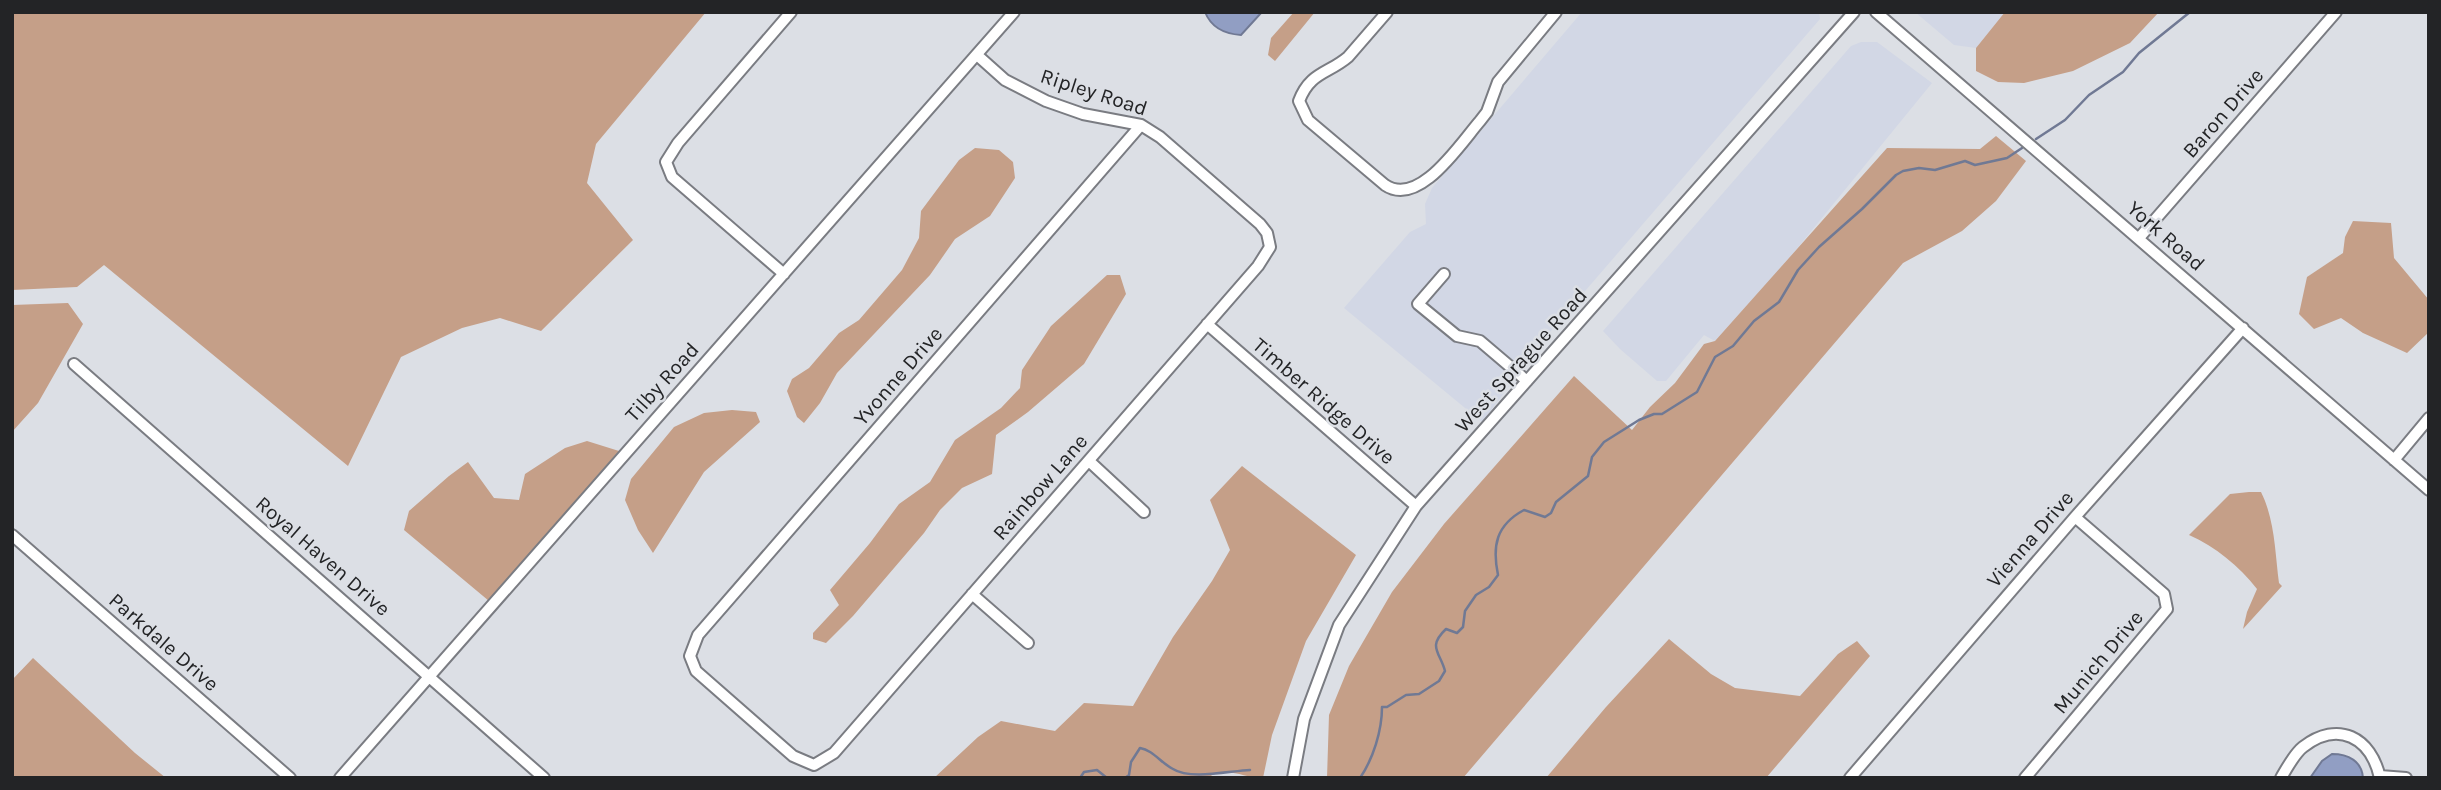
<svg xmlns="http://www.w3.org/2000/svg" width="2441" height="790" viewBox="0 0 2441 790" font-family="Karla,sans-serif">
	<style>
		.built { fill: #d2d7e5 }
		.forest { fill: #c59f88 }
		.water { fill: #919ec3; stroke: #707994; stroke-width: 2 }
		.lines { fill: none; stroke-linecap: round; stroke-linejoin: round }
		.stream { stroke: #707994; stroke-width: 2.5 }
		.minor-casing { stroke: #7a7c82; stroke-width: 14 }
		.minor { stroke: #fff; stroke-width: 10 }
		.labels { text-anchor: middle; stroke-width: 5; stroke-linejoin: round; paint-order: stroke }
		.street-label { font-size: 21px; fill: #232426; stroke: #dcdfe5 }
	</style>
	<rect width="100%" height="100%" fill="#dcdfe5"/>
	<!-- built -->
	<path class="built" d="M1582 12H1819L1820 19 1554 327 1482 422 1344 308 1410 232 1426 224 1425 204 1432 188Z
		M1915 12H2005L1976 48 1954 45Z
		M1861 42H1877L1932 83 1795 251 1715 341 1704 335 1666 381H1657L1620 349 1603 331 1851 46Z"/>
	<!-- forest -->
	<path class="forest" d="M12 12H706L596 144 587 183 633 240 541 331 500 318 462 328 401 357 348 466 104 265 77 287 12 290Z
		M1294 12H1315L1275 61 1268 55 1271 38Z
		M2005 12H2159L2130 43 2073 71 2024 83 1998 82 1976 71V48Z
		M1996 136 2026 161 1996 201 1962 231 1903 263 1463 778H1327L1329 715 1349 666 1392 592 1444 524 1574 376 1632 430 1650 407 1675 383 1704 344 1715 341 1887 148 1980 149Z
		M975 148 999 150 1013 162 1015 178 990 216 955 239 930 275 837 373 820 403 804 423 797 417 787 391 792 379 809 368 839 333 859 320 902 270 919 238 921 211 959 160Z
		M2353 221 2391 223 2394 258 2429 300V332L2407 353 2363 333 2341 318 2314 329 2299 314 2307 277 2343 253 2345 237Z
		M1107 275H1120L1126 294 1084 364 1028 412 996 435 992 474 962 488 940 510 924 533 853 616 826 643 813 639V633L839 605 830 590 870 543 899 504 930 482 955 440 1001 408 1020 388 1022 370 1051 326Z
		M68 303 83 324 38 403 12 432V305Z
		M732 410 756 412 760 422 704 472 653 553 638 530 625 500 631 479 674 427 704 413Z
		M587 441 619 451 489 601 404 530 409 511 449 476 468 462 494 498 519 500 525 474 565 448Z
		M1242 466 1356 555 1306 641 1272 735 1263 778C1242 778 1228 765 1207 778H934L978 737 1001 721 1055 731 1084 703 1133 706 1173 637 1212 581 1230 550 1210 500Z
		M2249 492H2261C2275 520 2275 553 2279 583L2282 586 2243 629 2247 612 2257 589C2239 566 2216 547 2189 535L2230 494Z
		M1669 639 1711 674 1735 688 1800 696 1838 654 1857 641 1870 656 1766 778H1546L1606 707Z
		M33 658 135 753 166 778H12V680Z"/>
	<!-- water -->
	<path class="water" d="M1205 12H1262L1241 35C1225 34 1211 27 1205 12Z
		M2332 754C2348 754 2362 761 2363 778H2310L2322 761Z"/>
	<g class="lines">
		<!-- stream -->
		<path class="stream" d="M2036 139 2065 120 2089 95 2123 72 2139 53 2190 12
			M1080 778 1084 772 1097 770 1107 778
			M1125 778 1129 775 1131 762 1140 748C1153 750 1161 763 1173 769 1190 780 1229 771 1250 770
			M1360 778C1373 759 1382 731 1382 707H1387L1406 695 1419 694 1439 681 1445 671C1440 652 1427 647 1446 629L1457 633 1463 627 1465 611 1476 595 1489 587 1498 575C1492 546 1496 525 1524 510L1545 517 1551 513 1556 502 1588 476 1592 457 1604 442 1639 420 1654 414H1662L1697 392 1715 357 1733 346 1754 321 1779 302 1798 270 1819 247 1862 209 1896 175 1903 171 1919 168 1935 170 1965 161 1975 165 2007 158 2022 148"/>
		<defs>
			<path id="minor" d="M1387 12 1348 57C1328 74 1310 72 1299 101L1308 120 1385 185C1419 208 1460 144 1480 121L1487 112 1498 82 1556 12
				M1876 12 2429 490
				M977 55 1005 80 1046 101 1083 114 1141 125 1160 137 1260 224 1267 233 1270 247 1258 266 834 753 814 765 793 756 696 671 690 656 698 635 1141 125
				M2139 238 2336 12
				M784 274 672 177 666 162 678 143 791 12
				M1444 274 1418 304 1457 336 1480 341 1527 381
				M1207 324 1416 506
				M74 364 544 778
				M2394 460 2429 418
				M1089 461 1144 512
				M12 535 290 778
				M972 594 1028 643
				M2380 776 2406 778
				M340 778 1014 12
				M1293 778 1304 719 1339 625 1416 506 1854 12
				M1850 778 2075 517 2243 328
				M2025 778 2167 609 2164 594 2075 517
				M2281 778C2287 768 2294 754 2303 747 2338 720 2371 737 2380 778"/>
		</defs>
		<!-- minor casing -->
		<use href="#minor" class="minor-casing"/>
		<!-- minor -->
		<use href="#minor" class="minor"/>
	</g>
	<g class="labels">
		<!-- street labels -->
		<g class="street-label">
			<text transform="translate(1094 92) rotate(18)" y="7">Ripley Road</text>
			<text transform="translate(2223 113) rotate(-49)" y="7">Baron Drive</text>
			<text transform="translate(2166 236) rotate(41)" y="7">York Road</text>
			<text transform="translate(1521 360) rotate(-48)" y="7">West Sprague Road</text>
			<text transform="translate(898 376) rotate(-49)" y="7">Yvonne Drive</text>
			<text transform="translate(662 382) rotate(-48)" y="7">Tilby Road</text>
			<text transform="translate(1324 401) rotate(41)" y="7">Timber Ridge Drive</text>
			<text transform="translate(1040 487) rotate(-49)" y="7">Rainbow Lane</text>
			<text transform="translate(2030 539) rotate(-49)" y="7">Vienna Drive</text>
			<text transform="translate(323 556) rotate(41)" y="7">Royal Haven Drive</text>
			<text transform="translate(164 642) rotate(41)" y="7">Parkdale Drive</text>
			<text transform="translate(2098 662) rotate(-50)" y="7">Munich Drive</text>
		</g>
	</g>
	<!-- border -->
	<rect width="2441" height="790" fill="none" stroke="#232426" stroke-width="28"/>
</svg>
